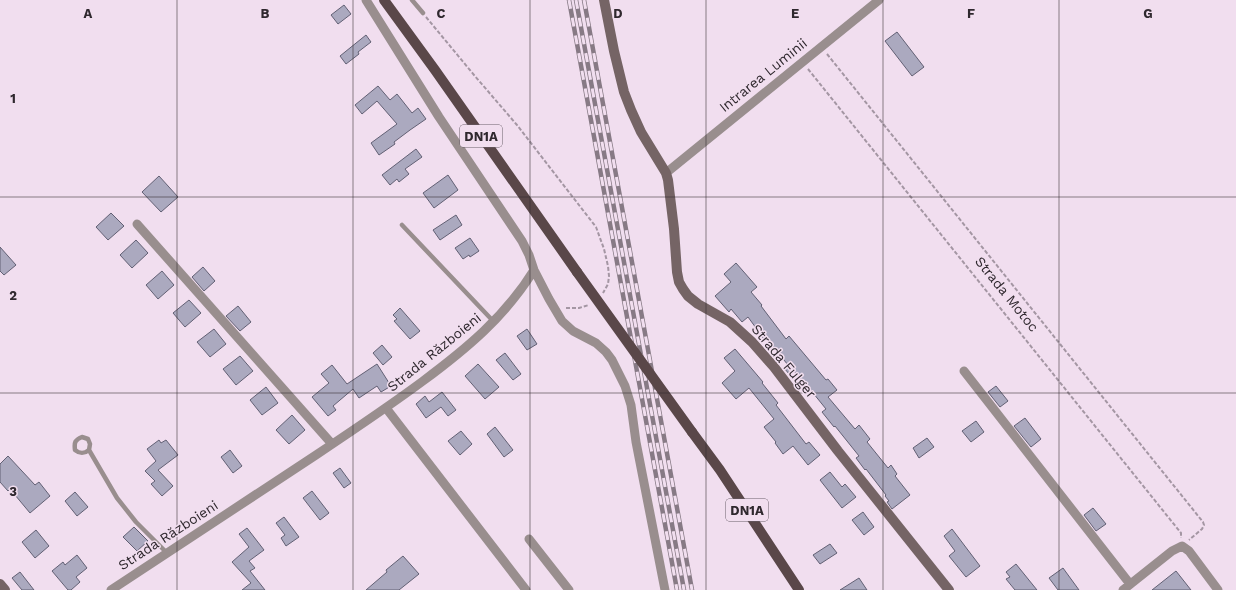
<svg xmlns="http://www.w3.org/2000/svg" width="1236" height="590" viewBox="0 0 1236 590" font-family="'Work Sans',sans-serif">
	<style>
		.building { fill: #aba9bf; stroke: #626074 }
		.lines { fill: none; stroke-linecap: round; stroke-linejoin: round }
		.path { stroke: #a496a3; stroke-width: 2; stroke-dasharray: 4 2; stroke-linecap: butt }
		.lane { stroke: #998e8e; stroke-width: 4.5 }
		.street { stroke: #998e8e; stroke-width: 9 }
		.secondary { stroke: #756465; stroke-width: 10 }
		.primary { stroke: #5a4749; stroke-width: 10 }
		.rail-casing { stroke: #877a85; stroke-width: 4.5 }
		.rail { stroke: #f1deef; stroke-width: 3; stroke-dasharray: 9; stroke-linecap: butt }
		.primary-bridge { stroke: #5a4749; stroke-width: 10 }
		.grid { fill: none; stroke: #2f282e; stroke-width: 1; stroke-opacity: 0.55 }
		.labels { text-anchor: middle; stroke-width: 3; stroke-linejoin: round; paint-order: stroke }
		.shield { fill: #f1deef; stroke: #695f68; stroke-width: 1 }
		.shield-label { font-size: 13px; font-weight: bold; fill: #2f282e }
		.street-label { font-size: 14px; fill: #2f282e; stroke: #f1deef }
		.grid-label { font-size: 13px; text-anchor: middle; font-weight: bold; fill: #2f282e; stroke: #f1deef; stroke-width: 3; stroke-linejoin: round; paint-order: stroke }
	</style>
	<rect width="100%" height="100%" fill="#f1deef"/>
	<!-- building -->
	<path class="building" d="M344 5 351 14 338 24 331 15Z
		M897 32 924 67 912 76 885 41Z
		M366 35 371 42 358 52 359 54 346 64 340 56Z
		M378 86 390 100 397 94 412 113 418 108 426 119 410 130 394 142 395 144 379 155 371 143 397 124 377 101 362 114 355 105Z
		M416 149 422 157 405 169 409 174 399 182 397 179 390 185 382 175Z
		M448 175 458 190 434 208 423 193Z
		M159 176 178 197 161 212 142 192Z
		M111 213 124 226 108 240 96 227Z
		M456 215 462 225 440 240 433 230Z
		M470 238 479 251 470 257 469 255 463 259 455 248Z
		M136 240 148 253 132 268 120 255Z
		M0 247 16 265 4 275 0 271Z
		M736 263 757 287 751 292 762 305 761 306 786 339 789 336 826 380 828 379 837 390 828 397 855 429 859 425 870 439 867 442 888 468 891 465 897 474 895 476 910 495 892 509 887 502 889 501 885 496 886 495 866 469 865 470 856 458 859 456 835 426 834 427 822 412 826 409 805 383V384L794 371 790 375 784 368 788 365 766 338 764 339 748 317 742 322 731 309 729 312 715 296 731 282 724 274Z
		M203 267 215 281 204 291 192 277Z
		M162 271 174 285 158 299 146 285Z
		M189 300 201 313 185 327 173 313Z
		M238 306 251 322 240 331 226 316Z
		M400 308 420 331 410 339 394 321 397 319 393 315Z
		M214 329 226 344 210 357 197 342Z
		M527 329 537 344 527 350 517 336Z
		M382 345 392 357 383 365 373 353Z
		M735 349 763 382 762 383 778 403 776 405 806 444 809 442 820 455 808 465 793 446 783 454 775 443 776 442 764 427 774 419 749 388 736 399 722 383 735 371 724 358Z
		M505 353 521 374 513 380 496 360Z
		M240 356 253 371 236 385 223 369Z
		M377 364 391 386 381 392 377 386 359 398 353 389 333 406 336 410 328 416 312 397 329 383 321 374 332 365 347 384Z
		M478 364 499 387 485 399 465 376Z
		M996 386 1008 401 1000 407 988 392Z
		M266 387 278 403 262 415 250 400Z
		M442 392 456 410 448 416 441 407 426 418 416 404 425 396 429 402Z
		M292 415 305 430 289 444 276 430Z
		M1025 418 1041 439 1031 447 1014 426Z
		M976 421 984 432 971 442 962 431Z
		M495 427 513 450 504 457 487 434Z
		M461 431 472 444 460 455 448 441Z
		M927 438 934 447 919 458 913 448Z
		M159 440 161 443 166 440 178 455 158 470 173 486 162 496 151 484 155 481 145 471 156 461 147 449Z
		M230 450 242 466 233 473 221 457Z
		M8 456 35 485 39 482 50 496 30 513 10 489 8 491 0 482V464Z
		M340 468 351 483 344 488 333 473Z
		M830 472 842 487 845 484 856 497 842 508 820 480Z
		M312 491 329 513 320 520 303 498Z
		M75 492 88 507 77 516 65 501Z
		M1093 508 1106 524 1096 531 1084 515Z
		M863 512 874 527 864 535 852 520Z
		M284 517 299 537 286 546 281 538 285 535 276 523Z
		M134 527 148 541 137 551 123 537Z
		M247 528 264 550 249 561 255 568 250 571 265 590H242L251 583 232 562 249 547 239 534Z
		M952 529 980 566 966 577 949 556 955 551 944 536Z
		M36 530 49 546 35 558 22 542Z
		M830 544 837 553 820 564 813 555Z
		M77 555 87 568 76 577 80 582 71 590H68L52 571 63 562 65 565Z
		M403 556 419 574 399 590H366L387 572 386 570Z
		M1016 564 1020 569 1037 590H1015L1006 579 1010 577 1006 572Z
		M1063 568 1079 590H1058L1049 578Z
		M1176 571 1191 590H1152Z
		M20 572 34 590H22L12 578Z
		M859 578 867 590H840Z"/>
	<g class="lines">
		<!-- path -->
		<path class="path" d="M426 17 474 75 517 125 596 227 604 249 608 266 609 276 608 284 603 293
			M827 54 1203 522 1204 525 1202 529 1189 540
			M808 69 1181 533V538
			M566 308H579L589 305"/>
		<!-- lane -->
		<path class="lane" d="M412 0 423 13
			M402 225 494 322
			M89 450C84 454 80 454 75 450 74 442 75 440 82 437L88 439 90 444 89 450 117 498 136 522 167 553"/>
		<!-- street -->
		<path class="street" d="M366 0 439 117 522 241 529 255 534 270 549 299 562 321 573 331 596 343 606 352 612 360 625 386 631 405 636 442 665 590
			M666 173 879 0
			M137 224 332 444
			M964 371 1130 584
			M386 408 526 590
			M529 539 569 590
			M111 590C179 545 248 500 316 455 352 431 388 407 423 381 466 349 505 317 534 270
			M1123 590 1172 551 1182 546 1189 551 1218 590"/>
		<!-- secondary -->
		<path class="secondary" d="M604 0 614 51 624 92 631 110 641 132 666 173 668 180 674 229 677 272 679 282 683 289 688 296 698 304 730 322 752 342 774 367 838 451 949 590
			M0 584 5 590"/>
		<!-- primary -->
		<path class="primary" d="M384 0 435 70 577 272
			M692 432 720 470 799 590"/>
		<defs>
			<path id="rail" d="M569 0 677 590
				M576 0 684 590
				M584 0 692 590"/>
		</defs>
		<!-- rail casing -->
		<use href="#rail" class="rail-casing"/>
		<!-- rail -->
		<use href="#rail" class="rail"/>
		<!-- primary-bridge -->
		<path class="primary-bridge" d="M577 272 692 432"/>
	</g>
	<!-- grid -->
	<path class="grid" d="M177 0V590M353 0V590M530 0V590M706 0V590M883 0V590M1059 0V590M0 197H1236M0 393H1236"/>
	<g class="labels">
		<!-- shield labels -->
		<g class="shield">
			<rect x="460" y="125" width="42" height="22" rx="3"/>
			<rect x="726" y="499" width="42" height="22" rx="3"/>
		</g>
		<g class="shield-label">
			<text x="481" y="141">DN1A</text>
			<text x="747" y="515">DN1A</text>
		</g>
		<!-- street labels -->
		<g class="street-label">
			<text transform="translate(763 75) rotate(-39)" y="5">Intrarea Luminii</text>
			<text transform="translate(1007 294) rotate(51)" y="5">Strada Motoc</text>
			<text transform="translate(434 352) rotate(-39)" y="5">Strada Războieni</text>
			<text transform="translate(784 361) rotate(50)" y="5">Strada Fulger</text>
			<text transform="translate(168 535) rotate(-33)" y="5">Strada Războieni</text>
		</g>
	</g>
	<g class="grid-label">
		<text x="88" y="18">A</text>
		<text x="265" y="18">B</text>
		<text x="441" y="18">C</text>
		<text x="618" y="18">D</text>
		<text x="795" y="18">E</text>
		<text x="971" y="18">F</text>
		<text x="1148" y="18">G</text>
		<text x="13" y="103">1</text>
		<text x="13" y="300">2</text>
		<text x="13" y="496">3</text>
	</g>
</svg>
